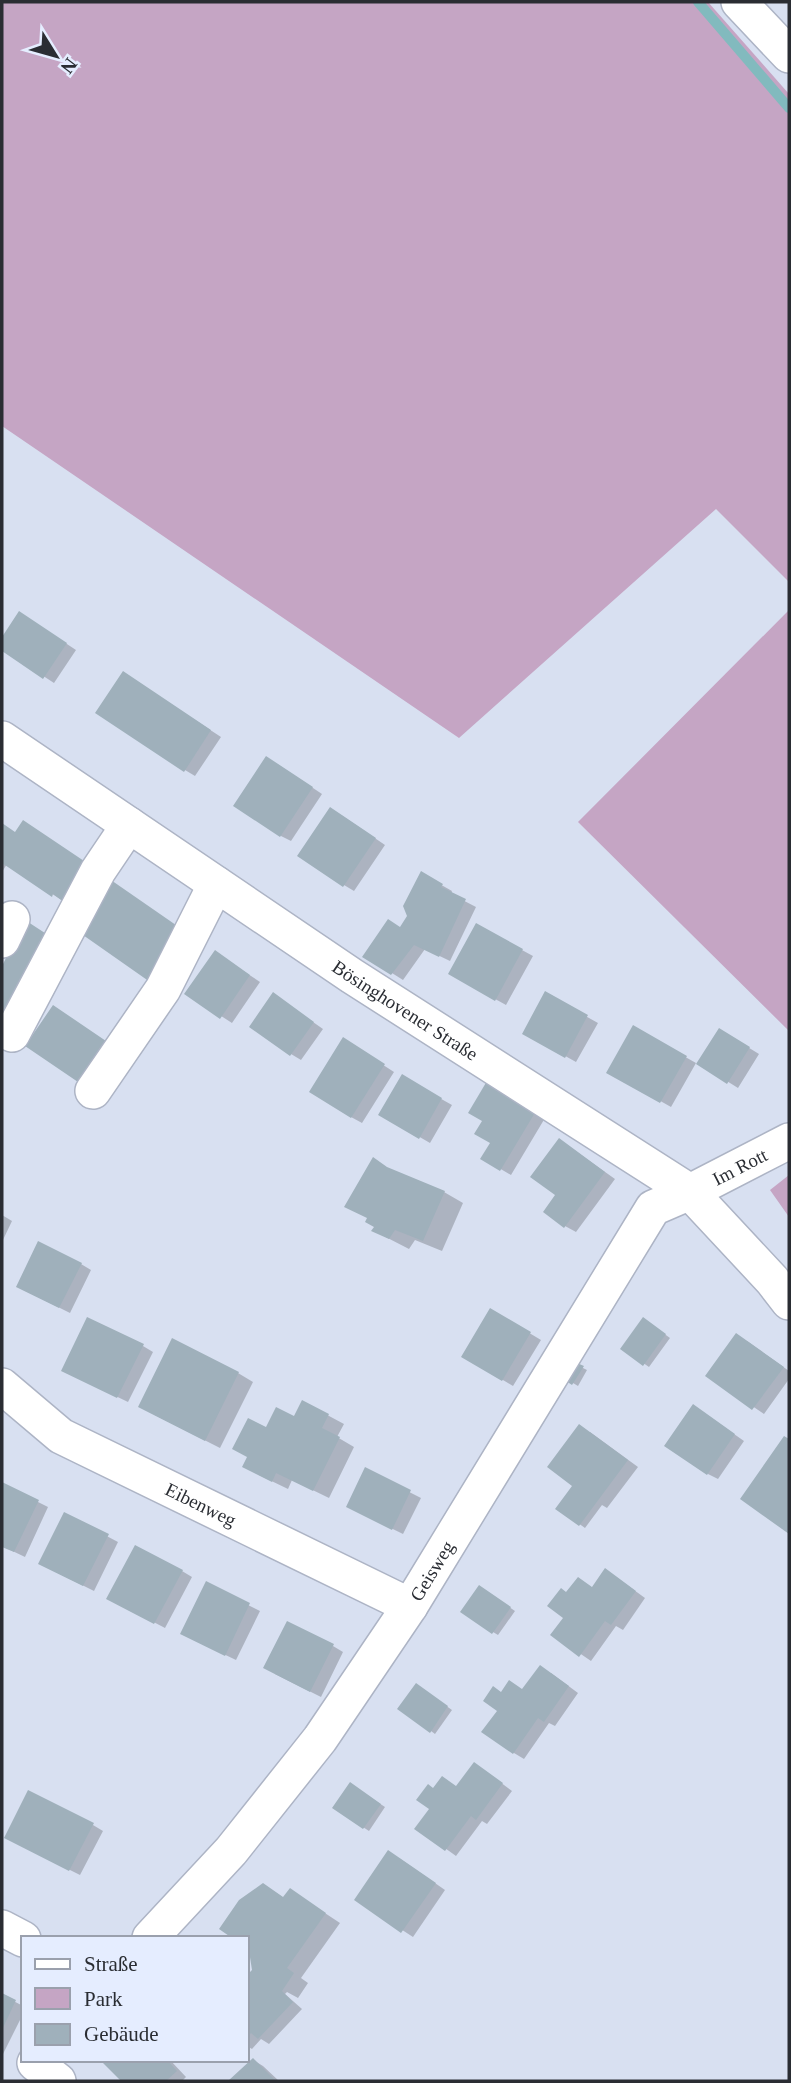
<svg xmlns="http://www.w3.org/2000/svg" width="791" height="2083" viewBox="0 0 791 2083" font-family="Georgia,serif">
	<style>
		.green { fill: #c5a5c4 }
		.shadow { fill: #0003 }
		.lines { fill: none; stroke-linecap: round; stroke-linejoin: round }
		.stream { stroke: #82babe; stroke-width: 10 }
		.building { fill: #9fb0bb }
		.minor-casing { stroke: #adb4c5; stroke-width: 38 }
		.minor { stroke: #fff; stroke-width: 35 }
		.labels { text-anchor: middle; stroke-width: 5; stroke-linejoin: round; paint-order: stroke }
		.street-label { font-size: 19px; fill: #2a2d33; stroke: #e5edff }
	</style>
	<rect width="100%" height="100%" fill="#d8e0f1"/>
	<!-- green -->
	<path class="green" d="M2 2H708L789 94V582L716 509 459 738 2 426Z
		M789 610V1031L578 822Z
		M789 1175V1217L770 1190Z"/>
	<!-- shadow -->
	<path class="shadow" d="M20 613 76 650 54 683 2 649V640Z
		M134 680 221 737 195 776 185 770Z
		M277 764 322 794 291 841 281 836Z
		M341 815 385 845 354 891 344 885Z
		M2 824 16 834 63 901 7 864 2 872Z
		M422 874 452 891 451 894 476 907 450 961 425 949 403 980 365 956 401 929 409 916Z
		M477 926 533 956 506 1005 450 974Z
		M225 959 260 982 232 1023 187 994Z
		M546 994 598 1023 576 1062 524 1033Z
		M283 1001 323 1029 301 1060 291 1054Z
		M634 1028 696 1063 671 1107 609 1072Z
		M720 1030 759 1054 738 1088 698 1063Z
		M354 1046 394 1072 362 1123 351 1117Z
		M402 1077 452 1105 430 1143 380 1114Z
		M488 1083 545 1118 511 1175 482 1158 492 1143 484 1120Z
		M560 1140 615 1179 576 1232 565 1226 558 1195Z
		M444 1192 463 1203 442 1251 415 1240 409 1249 374 1231Z
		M2 1215 12 1221 2 1242Z
		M81 1264 91 1270 70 1313 28 1292Z
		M491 1310 541 1340 513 1386 463 1356Z
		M648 1322 670 1338 649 1367 623 1349Z
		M747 1341 789 1371V1379L764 1414 708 1376Z
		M143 1346 153 1352 128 1402 74 1376Z
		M577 1365 587 1370 578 1386 568 1380Z
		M238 1373 253 1382 220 1448 155 1415Z
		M303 1402 344 1424 337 1437 354 1447 329 1498 292 1480 288 1489 259 1475Z
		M704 1413 744 1441 718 1479 708 1474Z
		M590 1432 638 1467 607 1508 602 1505 585 1528 557 1508 573 1488Z
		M366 1470 421 1498 403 1534 358 1512Z
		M2 1484 48 1507 25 1557 2 1546Z
		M65 1514 118 1542 94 1591 50 1569Z
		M182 1571 192 1577 165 1628 119 1604Z
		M616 1577 645 1598 623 1630 616 1626 591 1661 553 1635 566 1618 567 1594 593 1588Z
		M206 1584 260 1611 236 1660 192 1639Z
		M484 1590 515 1611 498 1635 493 1632Z
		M333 1646 343 1652 321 1697 275 1674Z
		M551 1673 578 1693 555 1726 549 1723 524 1759 514 1753 499 1710 523 1690Z
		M421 1688 452 1710 435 1734 431 1731Z
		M484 1770 512 1791 487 1824 482 1821 456 1856 417 1828 431 1809 434 1790 457 1787Z
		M350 1784 385 1807 369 1831 334 1808Z
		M93 1825 103 1831 80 1875 16 1843Z
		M399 1858 445 1890 413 1937 356 1900Z
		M264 1885 284 1898 290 1890 340 1923 301 1978 308 1983 298 1998 287 1992 285 1994 302 2009 269 2044 261 2039 252 2049 247 2046V1978L252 1972 254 1974 252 1950 247 1946V1938Z
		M2 1995 23 2006V2014L3 2054Z
		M106 2060H170L186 2077 182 2081H123L105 2062Z
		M253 2060 263 2066 279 2081H231Z"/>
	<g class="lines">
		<!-- stream -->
		<path class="stream" d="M698 2 789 108"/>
	</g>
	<!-- building -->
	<path class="building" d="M19 611 67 643 43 679 2 651V637Z
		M123 671 211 730 184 772 95 713Z
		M266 756 313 787 280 837 233 806Z
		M330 807 376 838 343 887 297 856Z
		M23 820 90 865 68 905 53 894 52 897 2 863V823L15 832Z
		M421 871 443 884 441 887 466 899 439 957 414 945 391 975 362 957 388 919 400 927 407 916 403 906Z
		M108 878 186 932 150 982 73 928Z
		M25 920 51 937 2 1030V966Z
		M476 923 523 949 495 1001 448 974Z
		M215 950 250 975 220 1019 184 994Z
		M545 991 588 1015 565 1058 522 1034Z
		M273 992 314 1022 290 1056 249 1027Z
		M53 1005 106 1041 78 1082 25 1046Z
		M633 1025 687 1056 660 1103 606 1073Z
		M719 1028 750 1047 727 1084 696 1064Z
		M343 1037 385 1064 351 1118 309 1092Z
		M402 1074 442 1098 419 1139 378 1115Z
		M487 1081 536 1111 500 1171 480 1159 490 1143 474 1134 482 1121 468 1113Z
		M559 1138 605 1172 564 1228 543 1212 555 1195 530 1177Z
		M373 1157 387 1167 445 1191 423 1241 395 1230 389 1239 371 1231 374 1227 365 1222 367 1218 344 1207Z
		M38 1241 82 1263 59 1308 16 1287Z
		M490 1308 531 1332 502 1381 461 1357Z
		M87 1317 144 1344 117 1398 61 1371Z
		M643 1317 666 1334 643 1366 620 1349Z
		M736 1333 784 1367 752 1410 705 1376Z
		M172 1338 239 1372 205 1441 138 1407Z
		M577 1363 584 1366 572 1385 566 1381Z
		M302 1400 329 1414 322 1428 340 1437 313 1491 276 1473 272 1482 242 1467 247 1457 232 1449 248 1418 266 1427 276 1407 294 1416Z
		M693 1404 735 1434 707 1475 664 1446Z
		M579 1424 628 1460 579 1526 555 1509 572 1486 547 1467Z
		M784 1436 789 1439V1534L740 1499Z
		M365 1467 411 1490 392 1530 346 1507Z
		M2 1482 39 1500 14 1552 2 1547Z
		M64 1512 109 1534 83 1586 38 1564Z
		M135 1545 183 1570 154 1624 106 1599Z
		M605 1568 636 1591 611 1625 605 1621 579 1657 550 1635 563 1618 547 1606 561 1588 566 1592 578 1577 592 1587Z
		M206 1581 250 1603 225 1656 180 1634Z
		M479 1585 511 1607 492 1634 460 1612Z
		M287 1621 334 1644 310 1692 263 1668Z
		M540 1665 569 1686 544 1722 538 1718 513 1754 481 1732 497 1711 483 1701 493 1686 501 1692 509 1680 522 1689Z
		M416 1683 448 1706 430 1733 397 1709Z
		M474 1762 503 1783 476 1820 471 1816 445 1851 414 1829 429 1809 416 1800 428 1784 433 1788 442 1776 456 1786Z
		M350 1782 381 1804 363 1829 332 1808Z
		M28 1790 94 1823 69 1871 4 1838Z
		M388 1850 436 1883 401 1933 354 1900Z
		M263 1883 283 1897 290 1888 326 1913 287 1968 294 1973 282 1991 293 2002 258 2039 251 2033 247 2038V1975L252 1970 247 1938H232L219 1929 239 1900Z
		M2 1993 16 2000 2 2030Z
		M253 2058 276 2081H228Z
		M103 2060H167L177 2071 166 2081H121L102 2062Z"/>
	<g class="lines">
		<defs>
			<g id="minor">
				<path d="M739 2 789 55"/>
				<path id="s1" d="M2 739 352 976 690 1192 772 1280 789 1302"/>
				<path d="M2 940 12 919"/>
				<path d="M12 1034 98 871 129 825"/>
				<path d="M93 1091 163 989 216 884"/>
				<path id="s2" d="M2 1386 61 1436 410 1606"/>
				<path d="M2 1928 23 1939"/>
				<path id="s3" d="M150 1938 231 1851 320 1739 410 1606 653 1208 690 1192 789 1141"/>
				<path d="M35 2063 58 2081"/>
			</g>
		</defs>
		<!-- minor casing -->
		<use href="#minor" class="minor-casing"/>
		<!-- minor -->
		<use href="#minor" class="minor"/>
	</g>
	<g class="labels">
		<!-- street labels -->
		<g class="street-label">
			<text dy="7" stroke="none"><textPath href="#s1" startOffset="486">Bösinghovener Straße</textPath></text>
			<text dy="7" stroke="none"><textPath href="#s3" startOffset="985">Im Rott</textPath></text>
			<text dy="7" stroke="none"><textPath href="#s2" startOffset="233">Eibenweg</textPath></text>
			<text dy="7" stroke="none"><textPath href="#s3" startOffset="464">Geisweg</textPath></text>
		</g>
	</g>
	<!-- border -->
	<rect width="791" height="2083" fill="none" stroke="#2a2d33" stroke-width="7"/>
	<!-- legend -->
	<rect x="21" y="1936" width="228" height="126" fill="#e5edff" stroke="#9aa0ad" stroke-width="2"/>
	<rect x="35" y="1959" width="35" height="10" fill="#ffffff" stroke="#9aa0ad" stroke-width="2"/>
	<text x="84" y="1971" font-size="21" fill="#2a2d33">Straße</text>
	<rect x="35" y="1988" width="35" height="21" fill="#c5a5c4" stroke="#9aa0ad" stroke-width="2"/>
	<text x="84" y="2006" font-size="21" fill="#2a2d33">Park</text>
	<rect x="35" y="2024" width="35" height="21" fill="#9fb0bb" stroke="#9aa0ad" stroke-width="2"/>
	<text x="84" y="2041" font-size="21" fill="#2a2d33">Gebäude</text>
	<!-- north arrow -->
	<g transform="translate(56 56) rotate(127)" stroke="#e5edff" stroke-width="5" paint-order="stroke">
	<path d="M0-5L12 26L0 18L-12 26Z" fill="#2a2d33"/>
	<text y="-10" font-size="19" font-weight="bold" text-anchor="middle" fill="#2a2d33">N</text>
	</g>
</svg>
